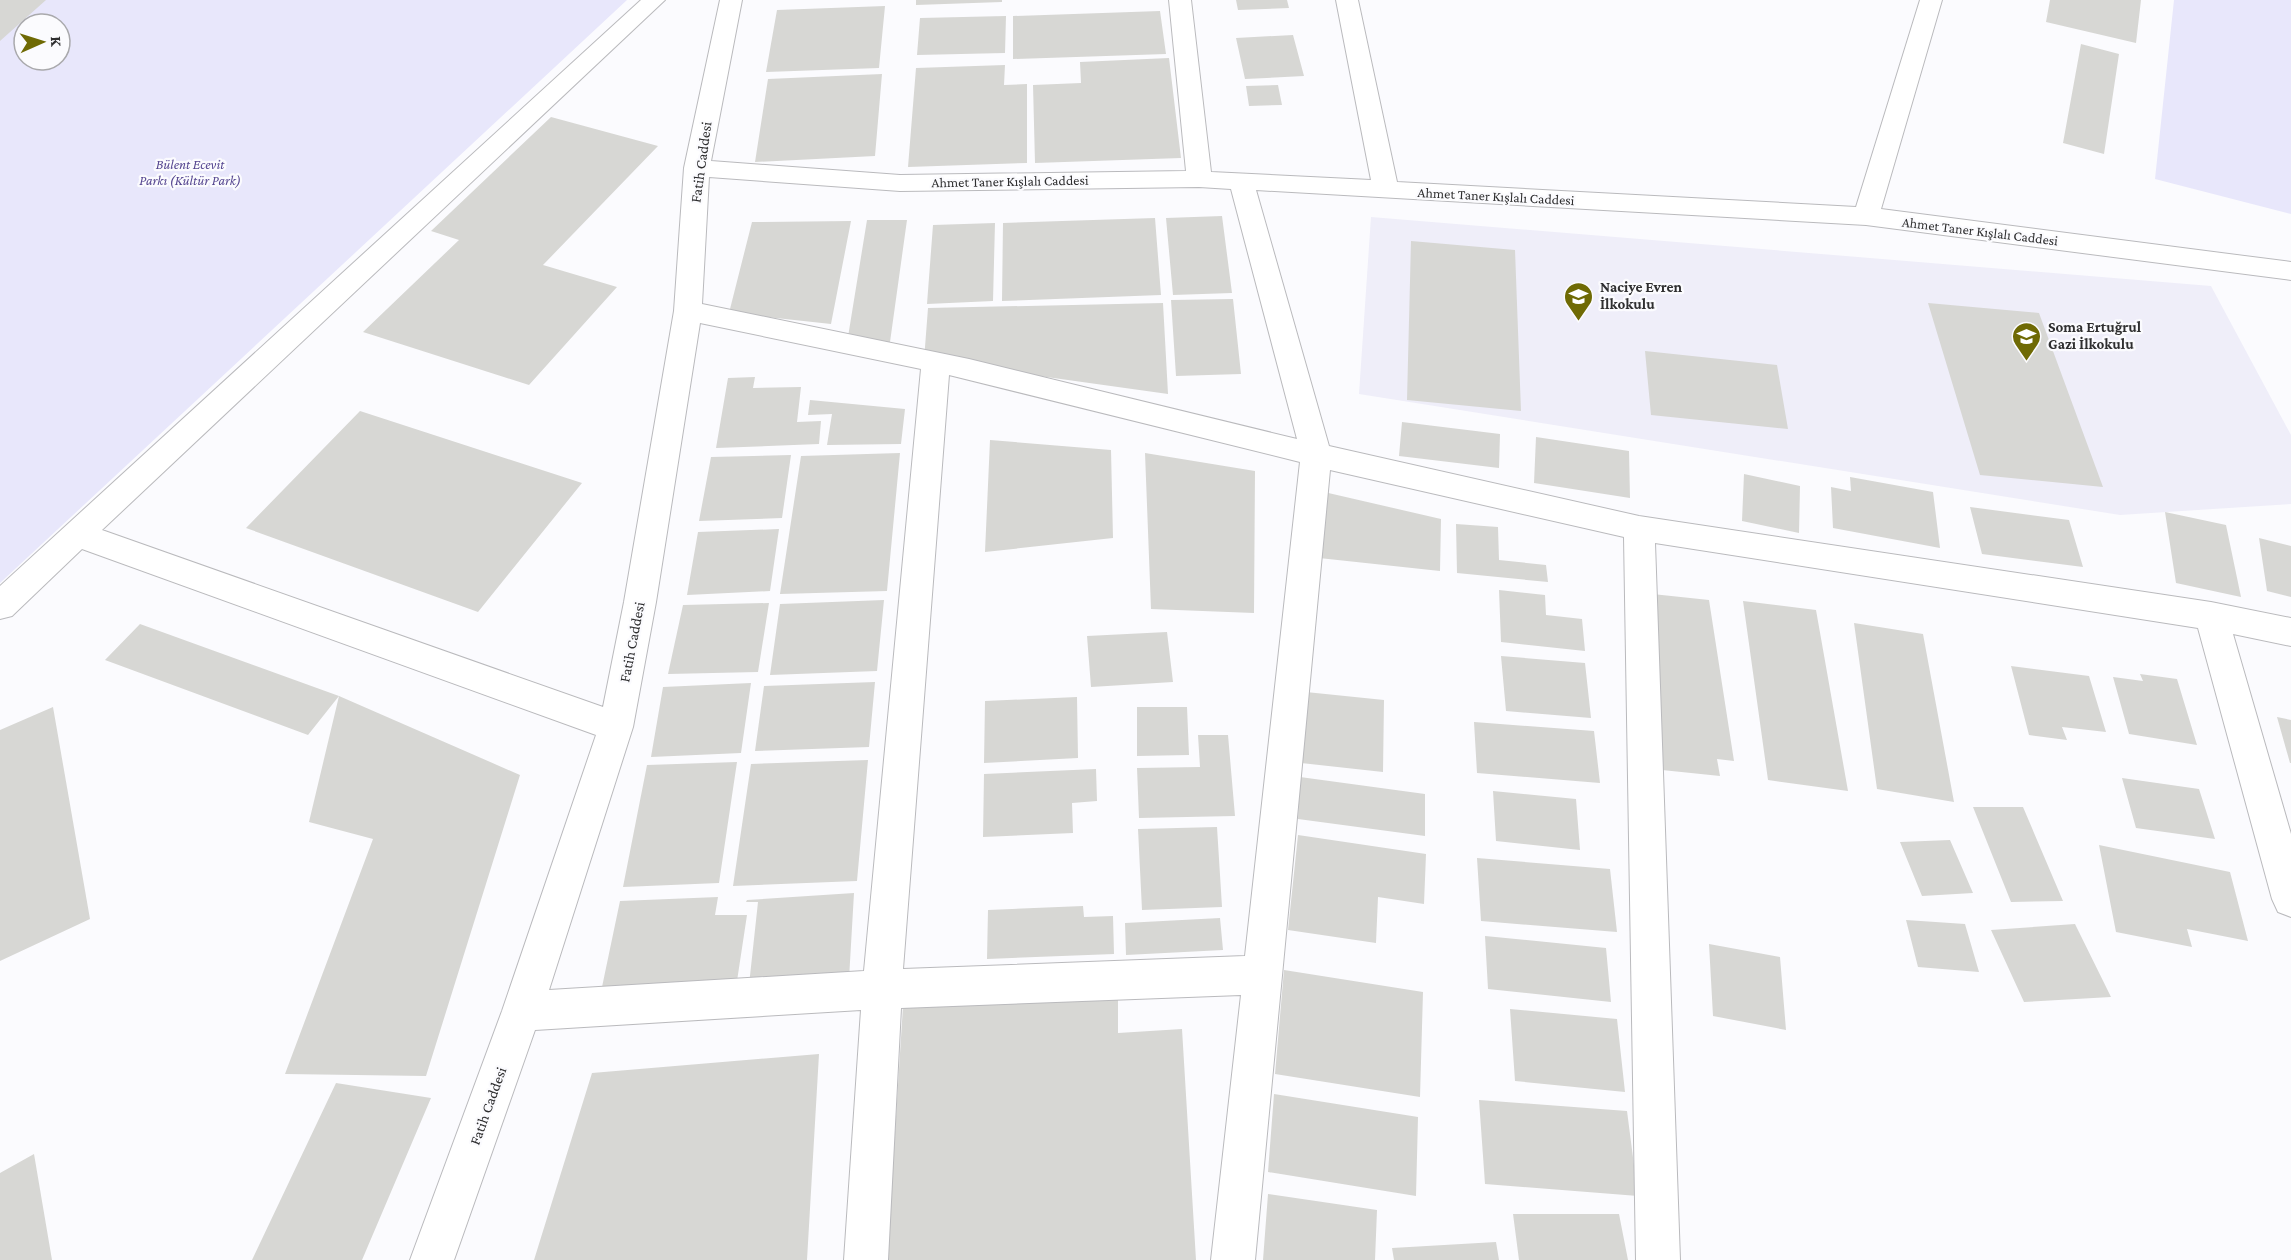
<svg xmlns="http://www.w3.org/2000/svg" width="2291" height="1260" viewBox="0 0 2291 1260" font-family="'Crimson Pro',serif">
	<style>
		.built { fill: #efeef9 }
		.green { fill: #e8e7fb; fill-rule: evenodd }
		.building { fill: #d7d7d4 }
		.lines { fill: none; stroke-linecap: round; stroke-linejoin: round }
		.minor-casing { stroke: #bababd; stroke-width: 2 }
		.minor { fill: #fff; fill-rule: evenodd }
		.labels { text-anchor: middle; stroke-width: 4.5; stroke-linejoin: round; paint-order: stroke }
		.far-park-label { font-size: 14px; font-style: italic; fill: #554690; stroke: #fbfbfe }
		.far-street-label { font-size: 14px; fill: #2f2f30; stroke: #fbfbfe }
		.street-label { font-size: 15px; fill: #2f2f30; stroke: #fbfbfe }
		.poi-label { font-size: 15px; font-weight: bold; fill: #2f2f30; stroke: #fbfbfe; text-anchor: start }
	</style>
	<rect width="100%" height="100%" fill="#fbfbfe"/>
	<!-- built -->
	<path class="built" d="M1371 217 2211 286 2291 435V504L2120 515 1359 394Z"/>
	<!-- green -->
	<path class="green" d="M0 0H627L0 583ZM24 24H60V60H24Z
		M2174 0H2291V214L2155 179Z"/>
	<!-- building -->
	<path class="building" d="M0 0H46L0 41Z
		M916 0H1002V2L916 5Z
		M1236 0H1287L1289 8 1238 10Z
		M2050 0H2141L2136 43 2046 22Z
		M885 6 879 68 766 72 777 10Z
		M1160 11 1166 54 1013 59V16Z
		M1006 16 1005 53 917 55 920 18Z
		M1293 35 1304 76 1245 79 1236 38Z
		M2081 44 2119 54 2104 154 2063 143Z
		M1169 58 1181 158 1035 163 1033 85 1081 83 1080 62Z
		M1005 65 1004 85 1027 84V163L908 167 916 68Z
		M882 74 875 156 755 162 768 79Z
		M1278 85 1282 105 1249 106 1246 86Z
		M551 117 658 146 543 265 617 287 529 385 363 332 459 240 431 231Z
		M1222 216 1232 293 1173 295 1166 218Z
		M1155 218 1161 295 1002 301 1003 223Z
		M867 220H907L890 342 847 343Z
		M851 221 831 324 729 313 752 222Z
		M995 223 993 301 927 304 933 225Z
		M1411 241 1515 250 1521 411 1407 400Z
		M1233 299 1241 374 1176 376 1171 300Z
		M1163 303 1168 394 924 360 928 308Z
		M1928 303 2039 313 2103 487 1980 475Z
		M1645 351 1777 365 1788 429 1651 415Z
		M755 377 753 388 801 387 797 422 821 421 819 444 716 448 728 378Z
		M810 400 905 409 901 444 827 445 832 414 808 415Z
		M360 411 582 483 478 612 246 528Z
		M1402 422 1500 434 1499 468 1399 456Z
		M1536 437 1629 451 1630 498 1534 483Z
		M990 440 1111 450 1113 538 985 552Z
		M900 453 887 591 780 594 801 456Z
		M1145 453 1255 471 1254 613 1151 609Z
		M791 455 782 518 699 521 711 457Z
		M1744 474 1800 486 1799 533 1742 521Z
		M1850 477 1933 492 1940 548 1833 528 1831 487 1851 491Z
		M1324 492 1441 519 1440 571 1319 558Z
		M1970 507 2069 520 2083 567 1982 554Z
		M2165 512 2226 525 2241 597 2176 583Z
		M1456 524 1498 527 1499 560 1546 565 1548 582 1457 573Z
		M779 529 770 591 687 595 698 532Z
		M2259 538 2291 546V597L2267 591Z
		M1499 590 1545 595 1546 615 1582 619 1585 651 1501 642Z
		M1643 593 1709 600 1734 761 1717 759 1720 776 1662 770Z
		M884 600 877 671 770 675 780 604Z
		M1743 601 1816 610 1848 791 1768 780Z
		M769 603 758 672 668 674 683 605Z
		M1854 623 1923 634 1954 802 1877 789Z
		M140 624 339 696 308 735 105 660Z
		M1167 632 1173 682 1091 687 1087 636Z
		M1501 656 1585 663 1591 718 1506 711Z
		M2011 666 2089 676 2106 732 2062 727 2067 740 2029 735Z
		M2140 674 2177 679 2197 745 2129 734 2113 677 2143 681Z
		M875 682 869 747 755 751 764 686Z
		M751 683 741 753 651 757 663 687Z
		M1306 692 1384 700 1383 772 1301 763Z
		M339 696 520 775 426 1076 285 1074 373 839 309 822Z
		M1077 697 1078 758 984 763 985 701Z
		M53 707 90 919 0 961V730Z
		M1137 707H1187L1189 755 1137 756Z
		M2277 717 2291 720V763H2290Z
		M1474 722 1594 731 1600 783 1477 773Z
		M1198 735H1228L1235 816 1139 818 1137 768 1200 767Z
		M868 760 857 881 733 886 751 764Z
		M737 762 719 883 623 887 647 765Z
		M1096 769 1097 801 1072 803 1073 833 983 837 984 774Z
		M1300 777 1425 794V836L1298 819Z
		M2122 778 2199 789 2215 839 2136 828Z
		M1493 791 1576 799 1580 850 1496 841Z
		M1973 807H2023L2063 901 2011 902Z
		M1217 827 1222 907 1142 910 1138 829Z
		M1298 835 1426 854 1424 904 1378 897 1376 943 1288 930Z
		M1950 840 1973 893 1922 896 1900 842Z
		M2099 845 2230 872 2248 941 2187 929 2192 947 2116 932Z
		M1477 858 1610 869 1617 932 1481 921Z
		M854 893 849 979 749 985 758 902H746L747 900Z
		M718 897 715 915H747L737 981 602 987 620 901Z
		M1083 906 1084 917 1113 916 1114 954 987 959 988 910Z
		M1220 918 1223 950 1126 955 1125 923Z
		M1906 920 1965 924 1979 972 1918 967Z
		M2075 924 2111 997 2024 1002 1991 930Z
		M1485 936 1606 948 1611 1002 1488 989Z
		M1709 944 1780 957 1786 1030 1713 1016Z
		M1284 970 1423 992 1420 1097 1275 1074Z
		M1118 997V1033L1182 1029 1196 1260H887L903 1006Z
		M1510 1009 1617 1019 1625 1092 1515 1081Z
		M819 1054 807 1260H534L592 1073Z
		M336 1083 431 1098 362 1260H252Z
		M1274 1094 1418 1117 1416 1196 1268 1172Z
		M1479 1100 1627 1111 1638 1196 1485 1184Z
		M34 1154 52 1260H0V1173Z
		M1268 1194 1377 1210 1375 1260H1263Z
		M1513 1214H1619L1628 1260H1519Z
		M1496 1242 1499 1260H1394L1392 1248Z"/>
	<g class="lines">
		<defs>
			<path id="minor" d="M641 0H665L102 530 603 707 624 602 674 311 684 168 720 0H742L711 161 900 175 1186 171 1169 0H1191L1211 172 1371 180 1336 0H1358L1397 182 1856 207 1920 0H1942L1881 209 2291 262V280L1866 225 1256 190 1329 446 1639 516 2211 602 2291 618V646L2233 634 2291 834V917L2278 912 2272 899 2198 628 1655 543 1680 1260H1636L1624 537 1330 470 1255 1260H1211L1241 995 901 1008 888 1260H844L861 1010 535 1030 454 1260H410L502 1011 596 735 82 549 12 616 0 619V586ZM709 177 900 191 1199 187 1231 189 1297 439 969 359 702 304ZM700 323 921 369 864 971 549 990 633 727 656 602ZM949 375 1300 462 1245 956 903 969Z"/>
		</defs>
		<!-- minor casing -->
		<use href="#minor" class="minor-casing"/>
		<!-- minor -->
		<use href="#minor" class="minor"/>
	</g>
	<!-- icons -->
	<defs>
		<symbol id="school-pin" viewBox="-11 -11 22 30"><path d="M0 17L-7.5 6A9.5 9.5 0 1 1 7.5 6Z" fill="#6f6a04" stroke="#fbfbfe"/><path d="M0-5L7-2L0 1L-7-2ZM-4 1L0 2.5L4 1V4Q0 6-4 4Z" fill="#fff"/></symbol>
	</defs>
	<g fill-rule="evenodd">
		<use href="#school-pin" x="1562" y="280" width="33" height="45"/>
		<use href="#school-pin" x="2010" y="320" width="33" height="45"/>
	</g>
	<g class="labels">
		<!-- far-park labels -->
		<g class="far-park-label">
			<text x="190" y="169">Bülent Ecevit<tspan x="190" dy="16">Parkı (Kültür Park)</tspan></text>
		</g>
		<!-- far-street labels -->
		<g class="far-street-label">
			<text transform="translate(1010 181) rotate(-1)" y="5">Ahmet Taner Kışlalı Caddesi</text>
			<text transform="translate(1496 196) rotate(3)" y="5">Ahmet Taner Kışlalı Caddesi</text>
			<text transform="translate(1980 231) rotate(7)" y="5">Ahmet Taner Kışlalı Caddesi</text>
		</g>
		<!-- street labels -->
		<g class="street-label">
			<text transform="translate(701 162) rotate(-82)" y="5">Fatih Caddesi</text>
			<text transform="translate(632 642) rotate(-79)" y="5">Fatih Caddesi</text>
			<text transform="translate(488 1106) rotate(-70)" y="5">Fatih Caddesi</text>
		</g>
		<!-- poi labels -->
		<g class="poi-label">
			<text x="1600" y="292">Naciye Evren<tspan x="1600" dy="17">İlkokulu</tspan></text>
			<text x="2048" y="332">Soma Ertuğrul<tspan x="2048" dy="17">Gazi İlkokulu</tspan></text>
		</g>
	</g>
	<!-- north arrow -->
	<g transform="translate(42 42) rotate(87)"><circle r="28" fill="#fbfbfe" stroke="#a9a9ac" stroke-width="1.5"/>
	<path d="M0-4.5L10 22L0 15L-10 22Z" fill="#6f6a04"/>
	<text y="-9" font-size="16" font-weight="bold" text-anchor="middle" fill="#2f2f30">K</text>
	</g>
</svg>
